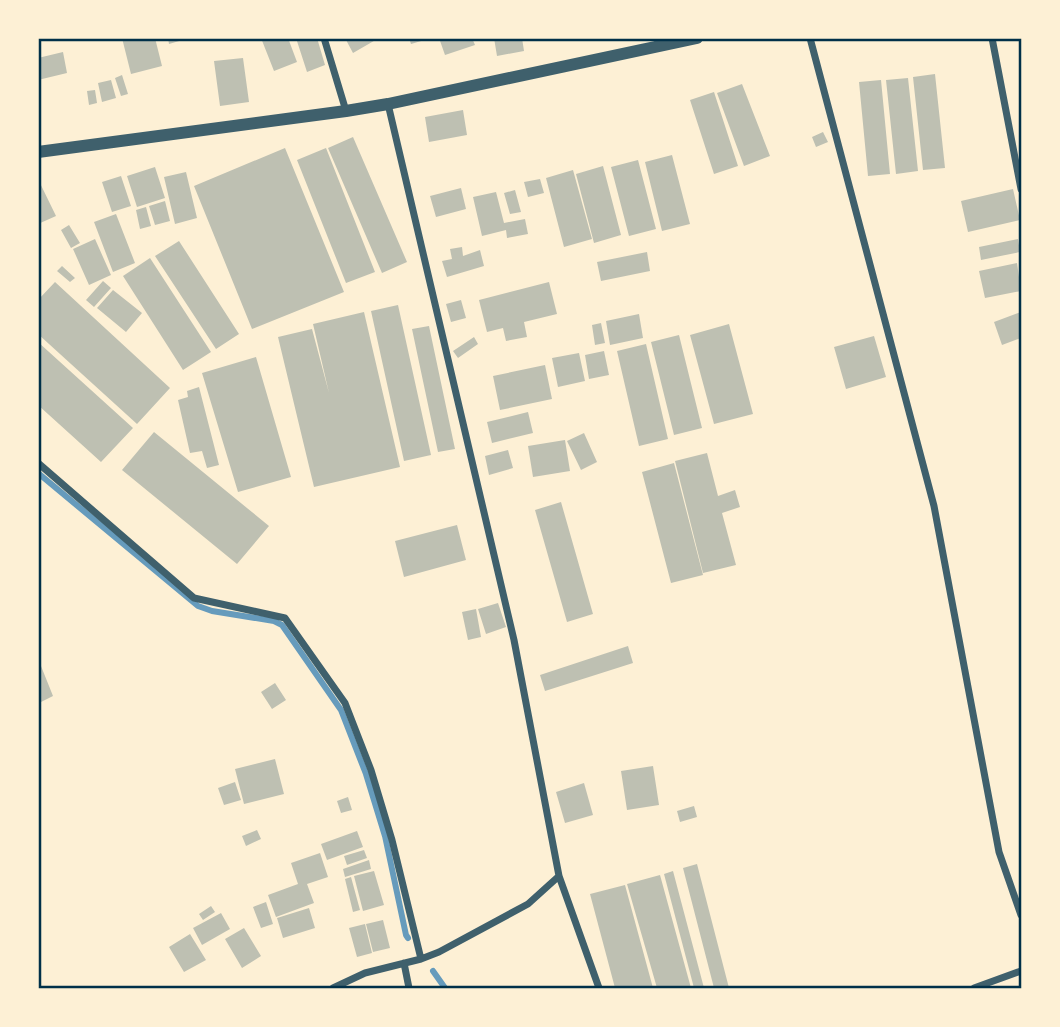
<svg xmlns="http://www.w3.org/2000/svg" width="1060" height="1027" viewBox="0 0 1060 1027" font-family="'Titillium Web',sans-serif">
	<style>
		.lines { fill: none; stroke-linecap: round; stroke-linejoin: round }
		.stream { stroke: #669bbc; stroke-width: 6 }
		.building { fill: #bec0b2 }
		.minor { stroke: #3f606c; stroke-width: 7 }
		.tertiary { stroke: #3f606c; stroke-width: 12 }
		.neatline { fill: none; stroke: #003049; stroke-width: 2.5 }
	</style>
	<rect width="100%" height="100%" fill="#fdf0d5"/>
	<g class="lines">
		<!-- stream -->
		<path class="stream" d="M38 473 198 606 212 611 274 621 282 625 341 710 366 774 385 836 406 935 408 938
			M433 971 445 988"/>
	</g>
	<!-- building -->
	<path class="building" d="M122 38H155L162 66 131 74Z
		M168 38H186V39L169 44Z
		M261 38H288L297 62 274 71Z
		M296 38H317L325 65 307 72Z
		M345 38H379L353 53Z
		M409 38H428V39L411 44Z
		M439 38H472L475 45 445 55Z
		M494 38H522L524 51 497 56Z
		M63 52 67 73 38 80V58Z
		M243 58 249 102 220 106 214 61Z
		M935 74 945 168 923 170 913 77Z
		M122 75 128 94 121 96 115 78Z
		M908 78 918 171 896 174 886 80Z
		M111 80 116 98 102 102 98 83Z
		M881 80 890 174 868 176 859 82Z
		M742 84 770 156 744 166 717 93Z
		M95 90 97 103 89 105 87 91Z
		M714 92 738 166 714 174 690 100Z
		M463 110 467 135 429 142 425 117Z
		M823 132 828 142 816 147 812 137Z
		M353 137 407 262 382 273 328 148Z
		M285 148 344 292 252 329 194 186Z
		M326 148 375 272 346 283 297 160Z
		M672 155 690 224 662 231 645 162Z
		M638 160 656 229 629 236 611 167Z
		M603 166 621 235 594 243 576 174Z
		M155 167 165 198 137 207 127 176Z
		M573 170 592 239 564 247 546 178Z
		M186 172 197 218 175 224 164 177Z
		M121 176 131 206 112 212 102 182Z
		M38 179 56 216 38 224Z
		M540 179 544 193 528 197 524 182Z
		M461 188 466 209 436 217 430 196Z
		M1013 189 1020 220 968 232 961 201Z
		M515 190 521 212 510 214 504 193Z
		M496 192 504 223 525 219 528 234 507 238 506 230 482 236 473 197Z
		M165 201 170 221 155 225 149 206Z
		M146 207 151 226 140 229 136 210Z
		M116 214 135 263 113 272 94 222Z
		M69 225 80 243 71 248 61 230Z
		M95 239 111 275 89 285 73 249Z
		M1018 239 1020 252 981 260 979 247Z
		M179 241 239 334 216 349 155 256Z
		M462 247 463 256 480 250 484 266 447 277 442 261 452 259 450 249Z
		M647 252 650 271 601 281 597 262Z
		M150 258 211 352 183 370 123 276Z
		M1017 263 1021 291 985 298 979 271Z
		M62 266 75 278 70 282 57 271Z
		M103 281 111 288 94 307 86 300Z
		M55 282 170 388 137 424 38 334V300Z
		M549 282 557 314 524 322 527 337 506 341 503 328 487 332 479 300Z
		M113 290 142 313 126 332 97 308Z
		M461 300 466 318 451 322 446 304Z
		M398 305 431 455 404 461 371 311Z
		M364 312 400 467 314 487 278 337 312 329 329 393 313 324Z
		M1021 312V338L1002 345 994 322Z
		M639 314 643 338 610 345 606 321Z
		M601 323 605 343 595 345 592 325Z
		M729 324 753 414 714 424 690 335Z
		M429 326 455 449 438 452 412 329Z
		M679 335 702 428 674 435 651 342Z
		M874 336 886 377 846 389 834 347Z
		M474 337 478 344 458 358 453 351Z
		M38 342 133 428 101 462 38 405Z
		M646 344 668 439 639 446 617 351Z
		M604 351 609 375 589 379 585 355Z
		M579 353 585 381 558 387 552 358Z
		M256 357 291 477 238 492 202 373Z
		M545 365 552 399 500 410 493 376Z
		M199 387 219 465 207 468 202 451 190 453 178 400 188 397 187 391Z
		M528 412 533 433 492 443 487 422Z
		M154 432 269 526 237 564 122 470Z
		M584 433 597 462 581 470 567 441Z
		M565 440 570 471 533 477 528 446Z
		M508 450 513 468 489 475 485 456Z
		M707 453 718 496 735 490 740 507 722 513 736 565 703 573 675 461Z
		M674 463 703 575 671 583 642 472Z
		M561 502 593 614 567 622 535 510Z
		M457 525 466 560 404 577 395 541Z
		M498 603 506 627 486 634 478 609Z
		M476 609 481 637 468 640 462 612Z
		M628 646 633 663 545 691 540 675Z
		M39 661 53 696 39 703Z
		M275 683 286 700 272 709 261 692Z
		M275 759 284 794 244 804 235 769Z
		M653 766 659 805 627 810 621 771Z
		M235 782 241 800 224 805 218 788Z
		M584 783 593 815 565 823 556 792Z
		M348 797 352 810 341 813 337 801Z
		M694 806 697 817 680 822 677 811Z
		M257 830 261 839 246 846 242 836Z
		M357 831 363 847 327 860 321 844Z
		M364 850 367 858 347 865 344 856Z
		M320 853 328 877 307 884 314 903 276 917 268 895 298 884 291 863Z
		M369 860 371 869 345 877 343 869Z
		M697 864 729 988H714L683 868Z
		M374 871 384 905 363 911 354 876Z
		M673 871 704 988H694L664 874Z
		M660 875 691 988H657L627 884Z
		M351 877 360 910 353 912 345 879Z
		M625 885 653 988H615L590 894Z
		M266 902 273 924 261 928 253 907Z
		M211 906 215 912 203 920 199 914Z
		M309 908 315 928 283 938 277 918Z
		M221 913 230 929 202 945 193 928Z
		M383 920 390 948 373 952 366 924Z
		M365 924 372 953 357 957 349 928Z
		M244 928 261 956 242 968 225 939Z
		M190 934 206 960 184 972 169 947Z"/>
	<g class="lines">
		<!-- minor -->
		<path class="minor" d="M324 38 346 111
			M810 38 934 506 999 852 1021 915
			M992 38 1021 189
			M388 104 514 640 559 876 599 988
			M38 463 194 598 285 618 345 703 371 770 392 840 421 959
			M404 963 409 988
			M333 988 365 973 421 959 439 952 528 904 559 876
			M974 988 1021 971"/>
		<!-- tertiary -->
		<path class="tertiary" d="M38 152 346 111 388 104 697 38"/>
	</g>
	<!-- border -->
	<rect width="1060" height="1027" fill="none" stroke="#fdf0d5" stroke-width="80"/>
	<rect x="40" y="40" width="980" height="947" class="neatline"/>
</svg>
